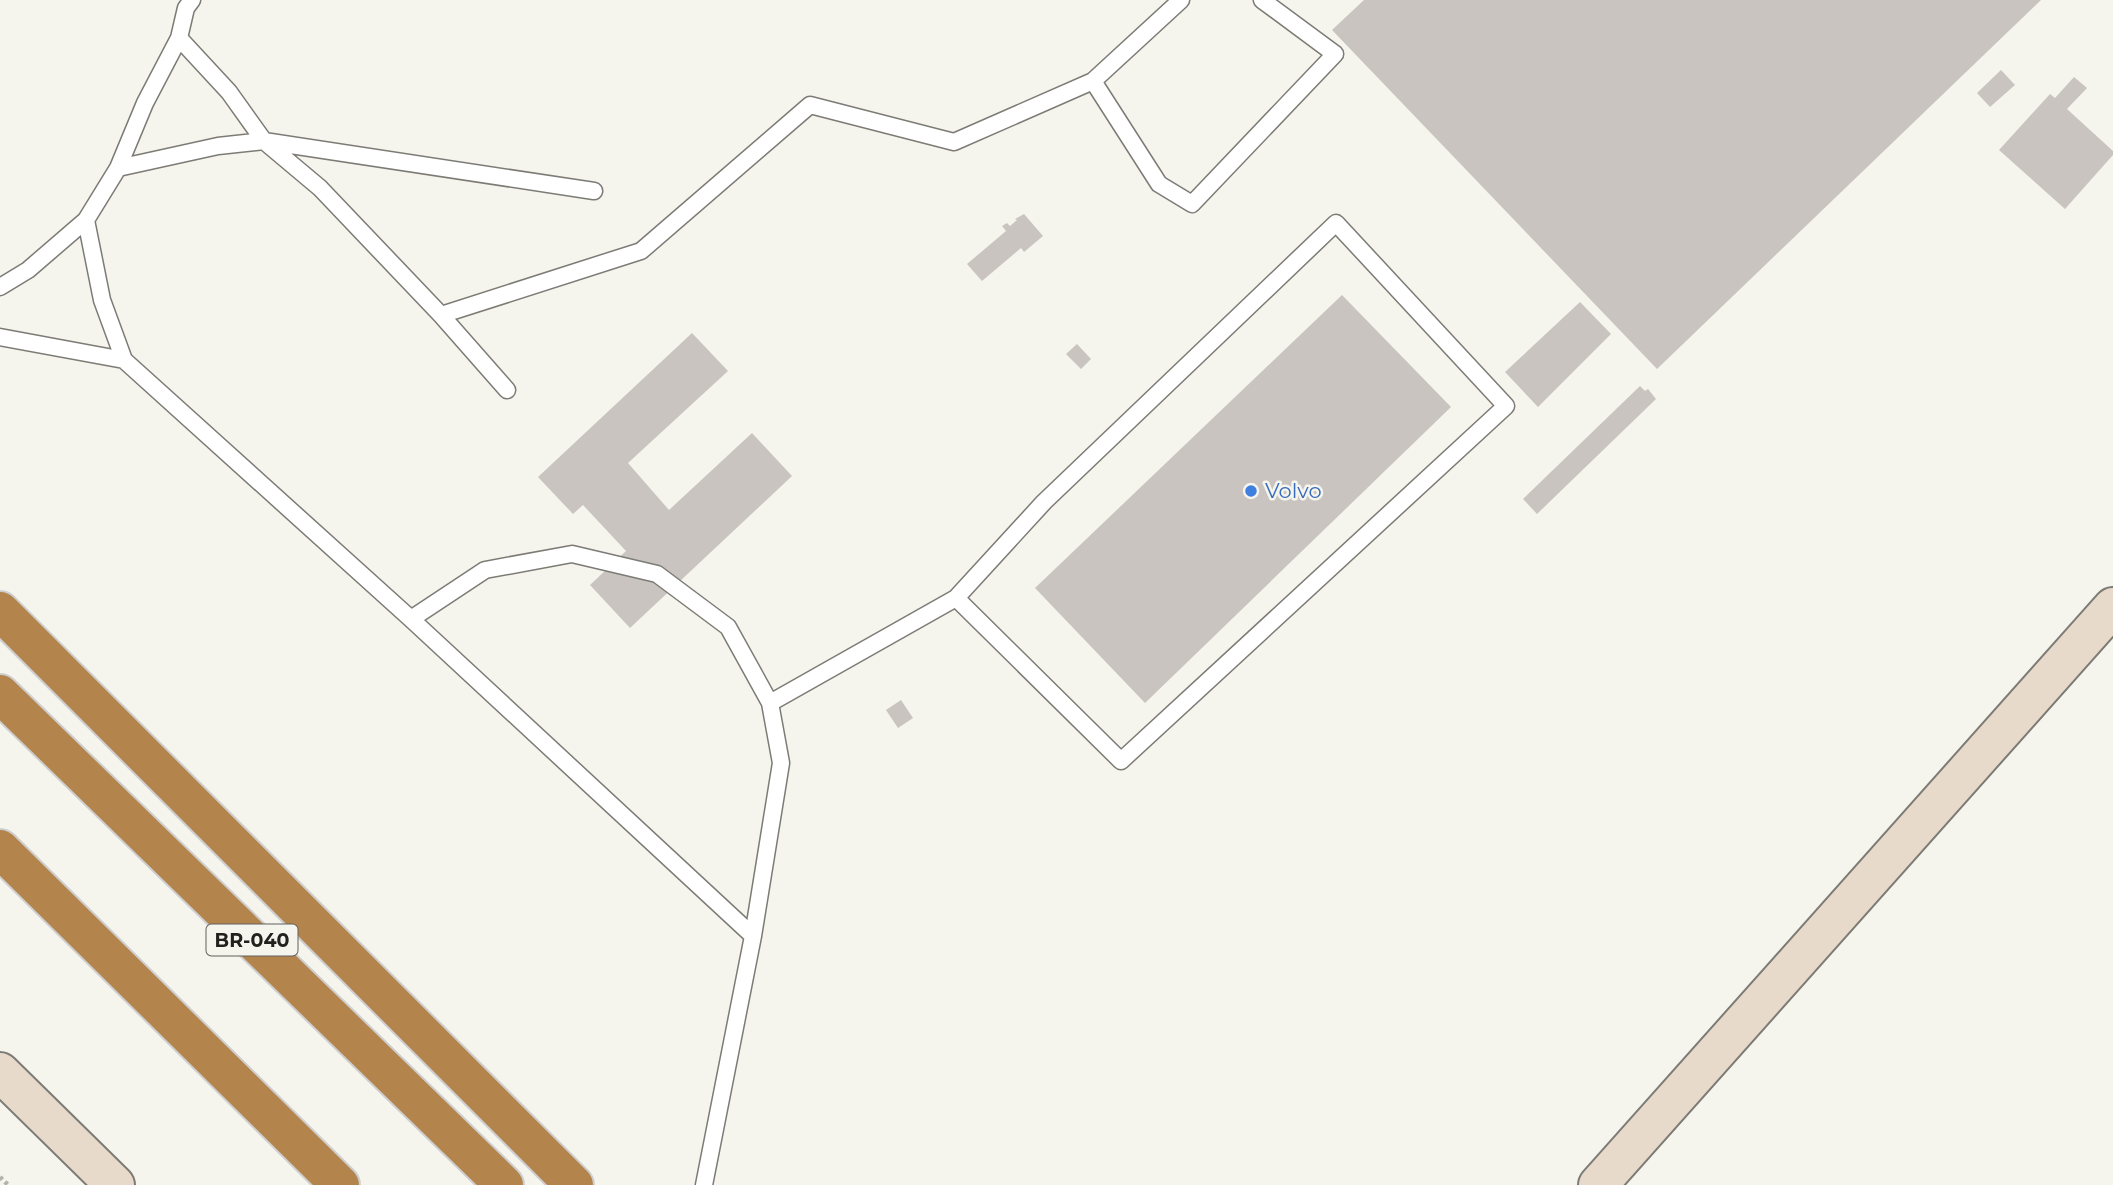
<svg xmlns="http://www.w3.org/2000/svg" width="2113" height="1185" viewBox="0 0 2113 1185" font-family="Montserrat,sans-serif">
	<style>
		.building { fill: #c9c4bf }
		.lines { fill: none; stroke-linecap: round; stroke-linejoin: round }
		.lane-casing { stroke: #7c7b75; stroke-width: 19 }
		.secondary-casing { stroke: #7c7b75; stroke-width: 42 }
		.highway-casing { stroke: #cecece; stroke-width: 42 }
		.path { stroke: #b3b2ac; stroke-width: 4.5; stroke-dasharray: 3.5 3.5; stroke-linecap: butt }
		.lane { stroke: #fff; stroke-width: 16 }
		.secondary { stroke: #e8daca; stroke-width: 38 }
		.highway { stroke: #b4844d; stroke-width: 38 }
		.shop-dot { fill: #3f7fe0; stroke: #f5f4ed; stroke-width: 2.5 }
		.labels { text-anchor: middle; stroke-width: 5; stroke-linejoin: round; paint-order: stroke }
		.shield { fill: #f5f4ed; stroke: #61605c; stroke-width: 2 }
		.shield-label { font-size: 19px; font-weight: bold; fill: #21211e }
		.shop-label { font-size: 21px; fill: #366cbe; stroke: #f5f4ed; text-anchor: start }
	</style>
	<rect width="100%" height="100%" fill="#f5f4ed"/>
	<!-- building -->
	<path class="building" d="M1364 0H2041L1657 369 1332 30Z
		M2001 70 2015 85 1990 107 1977 93Z
		M2074 77 2087 88 2067 109 2113 151V155L2065 209 1999 150 2050 94 2055 98Z
		M1024 214 1043 236 1024 252 1021 248 982 281 967 264 1006 231 1002 226 1007 223 1010 226 1017 220 1015 219Z
		M1342 295 1451 407 1145 703 1035 588Z
		M1580 302 1611 334 1538 407 1505 372Z
		M692 333 728 371 628 463 669 510 752 433 792 476 630 628 590 585 626 551 583 505 573 514 538 477Z
		M1077 344 1091 359 1081 369 1066 354Z
		M1640 386 1645 391 1648 389 1656 399 1537 514 1523 499Z
		M901 700 913 718 898 728 886 710Z"/>
	<g class="lines">
		<defs>
			<path id="lane" d="M179 38 186 8 192 0
				M1093 81 1159 184 1192 204 1335 54 1262 0
				M118 168 145 103 179 38 229 92 264 141 594 191
				M0 287 28 270 86 220
				M441 315 641 251 810 105 954 142 1093 81 1181 0
				M0 337 124 360 411 619 753 936
				M124 360 102 300 86 220 118 168 218 146 264 141 320 188 441 315 507 390
				M411 619 485 570 572 554 657 574 728 627 770 703 781 763 753 936 704 1185
				M770 703 956 598 1044 502 1336 223 1506 406 1121 761 956 598"/>
			<path id="secondary" d="M0 1072 115 1185
				M1598 1185 2113 607"/>
			<path id="highway" d="M0 611 574 1185
				M0 694 504 1185
				M0 849 340 1185"/>
		</defs>
		<!-- lane casing -->
		<use href="#lane" class="lane-casing"/>
		<!-- secondary casing -->
		<use href="#secondary" class="secondary-casing"/>
		<!-- highway casing -->
		<use href="#highway" class="highway-casing"/>
		<!-- path -->
		<path class="path" d="M0 1177 8 1185"/>
		<!-- lane -->
		<use href="#lane" class="lane"/>
		<!-- secondary -->
		<use href="#secondary" class="secondary"/>
		<!-- highway -->
		<use href="#highway" class="highway"/>
	</g>
	<!-- markers -->
	<circle class="shop-dot" cx="1251" cy="491" r="7"/>
	<g class="labels">
		<!-- shield labels -->
		<rect class="shield" x="206.5" y="924.5" width="91" height="31" rx="5"/>
		<g class="shield-label">
			<text x="252" y="947">BR-040</text>
		</g>
		<!-- shop labels -->
		<g class="shop-label">
			<text x="1265" y="498">Volvo</text>
		</g>
	</g>
</svg>
